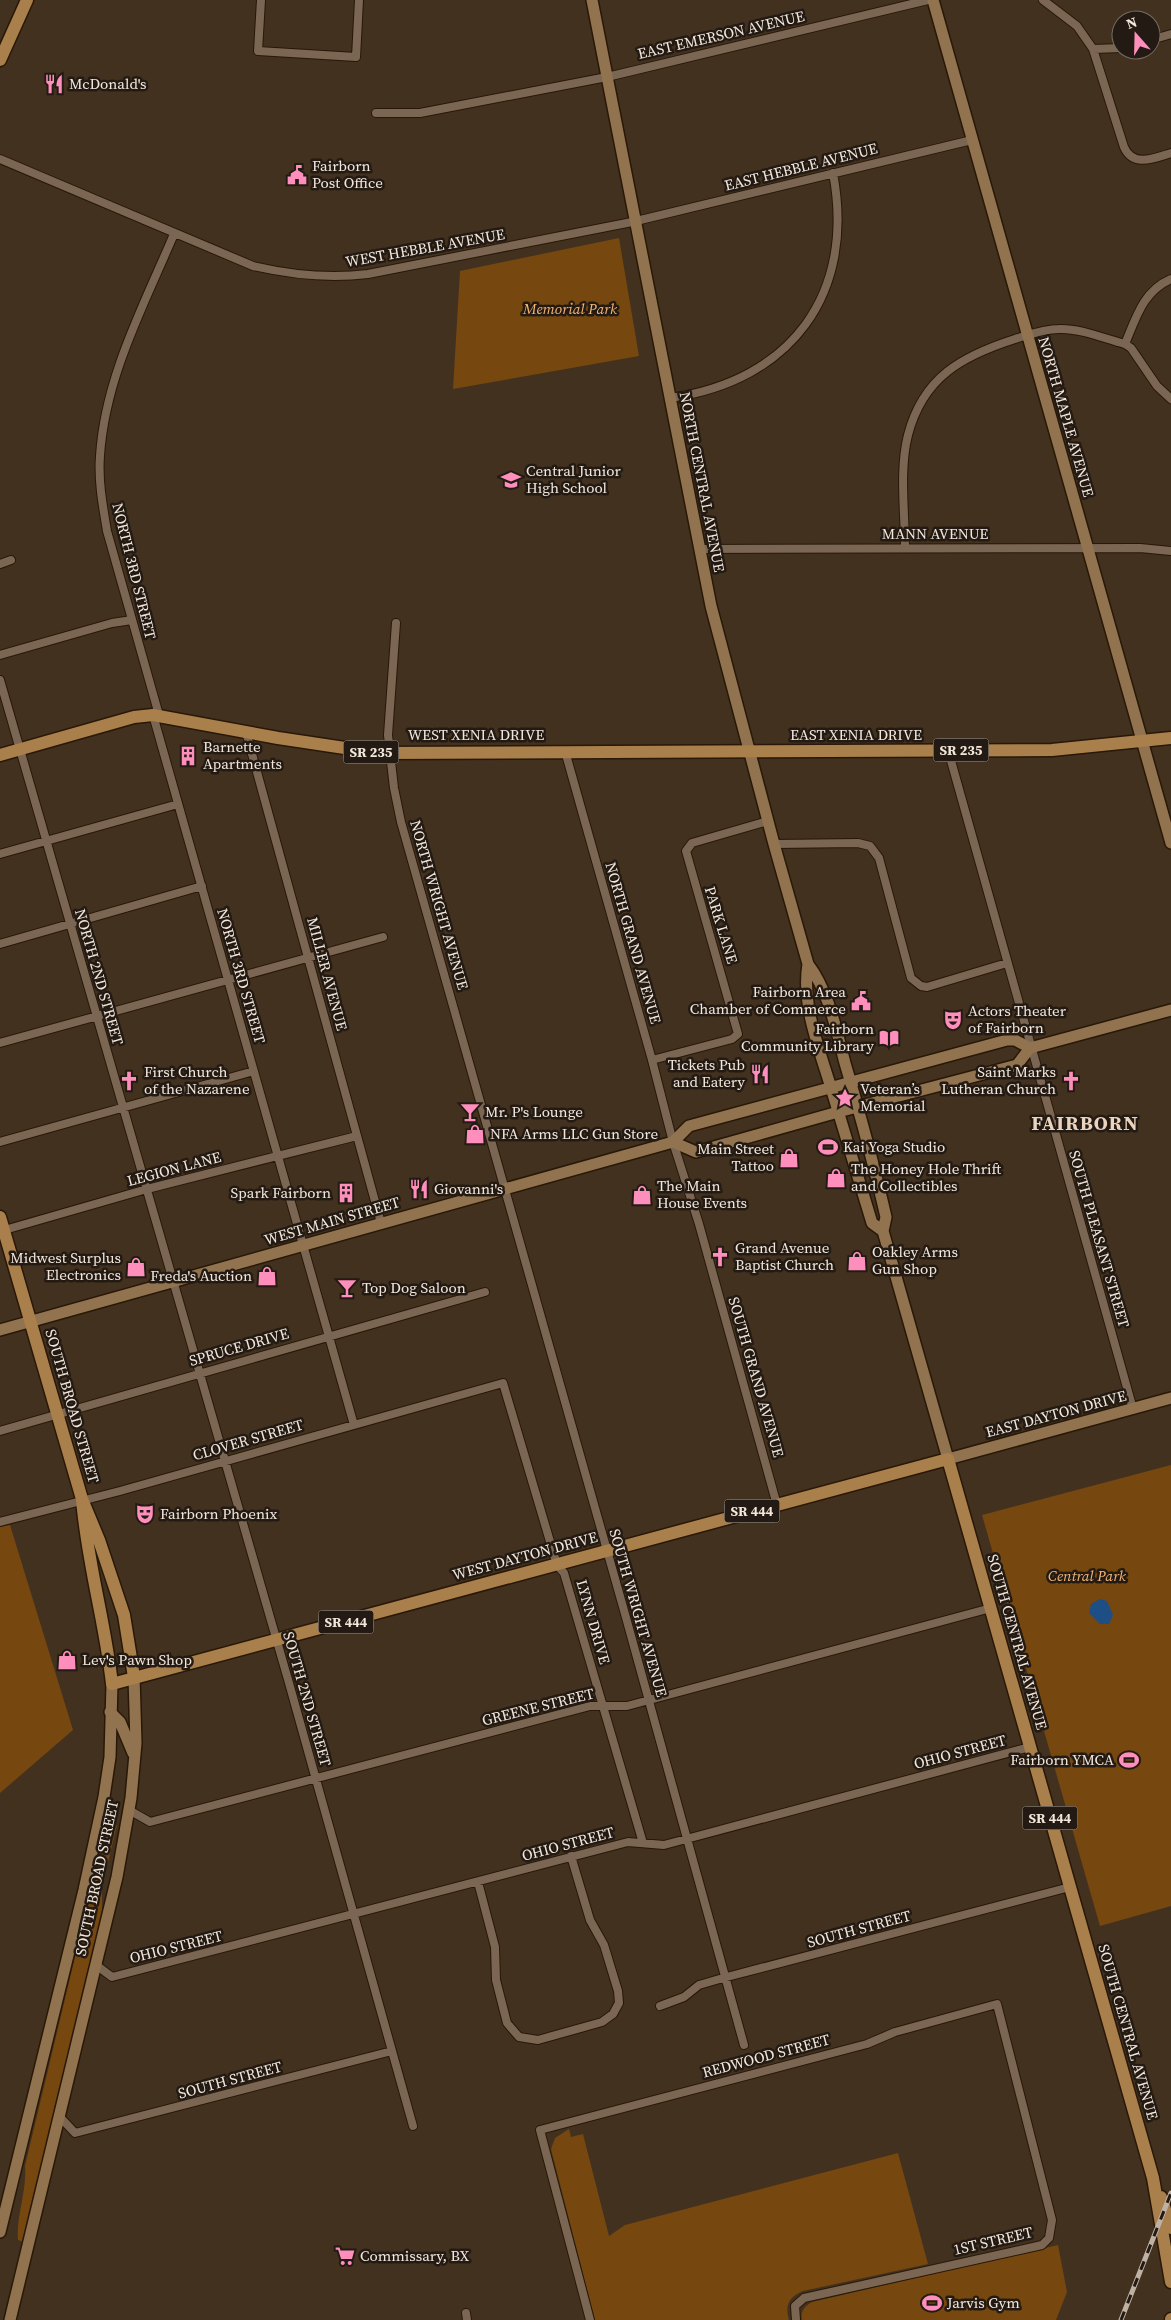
<svg xmlns="http://www.w3.org/2000/svg" width="1171" height="2320" viewBox="0 0 1171 2320" font-family="'Source Serif 4',serif">
	<style>
		.green { fill: #76470f }
		.water { fill: #1d4e85 }
		.lines { fill: none; stroke-linecap: round; stroke-linejoin: round }
		.street-casing { stroke: #291807; stroke-width: 10 }
		.secondary-casing { stroke: #291807; stroke-width: 14 }
		.primary-casing { stroke: #291807; stroke-width: 15 }
		.street { stroke: #7a6653; stroke-width: 8 }
		.secondary { stroke: #92734f; stroke-width: 11 }
		.primary { stroke: #a97f4c; stroke-width: 12 }
		.rail-casing { stroke: #bfb2a5; stroke-width: 5 }
		.rail { stroke: #231b13; stroke-width: 3; stroke-dasharray: 9; stroke-linecap: butt }
		.labels { text-anchor: middle; stroke-width: 5; stroke-linejoin: round; paint-order: stroke }
		.shield { fill: #231b13; stroke: #b5aaa0; stroke-width: 1 }
		.shield-label { font-size: 14px; font-weight: bold; fill: #f3e7dc }
		.street-label { font-size: 15px; fill: #f3e7dc; stroke: #231b13 }
		.poi-label { font-size: 15px; fill: #f3e7dc; stroke: #231b13; text-anchor: start }
		.park-label { font-size: 15px; font-style: italic; fill: #f4b576; stroke: #231b13 }
		.district-label { font-size: 20px; font-weight: bold; letter-spacing: 1px; fill: #ebd4be; stroke: #231b13 }
	</style>
	<rect width="100%" height="100%" fill="#43311f"/>
	<!-- green -->
	<path class="green" d="M619 238 639 356 453 389 460 271Z
		M1171 1465V1906L1100 1926 982 1515Z
		M10 1525 73 1730 0 1793V1527Z
		M117 1825 102 1887V1913L24 2242 18 2240C16 2215 27 2192 25 2166L104 1836Z
		M569 2129 571 2137 583 2134 609 2236 625 2225 898 2153 928 2264 803 2291C788 2297 785 2306 789 2320H595L551 2149 555 2138Z
		M1058 2245 1067 2292 1056 2320H802C800 2311 805 2306 812 2302Z"/>
	<!-- water -->
	<path class="water" d="M1100 1599 1107 1601 1113 1615 1109 1624H1100L1089 1613 1091 1604Z"/>
	<g class="lines">
		<defs>
			<path id="street" d="M261 0 258 51 356 57 359 0
				M1043 0 1077 26 1093 49 1124 147C1133 168 1155 158 1171 153
				M1151 40 1171 34
				M1093 49 1121 48
				M376 113H420L607 77 928 0
				M0 159 253 266C292 275 328 279 368 274L632 222 972 140
				M1125 344C1136 318 1143 291 1171 279
				M670 398C791 381 856 294 833 173
				M905 548C905 512 899 470 908 435 923 377 962 356 1015 339 1028 335 1044 329 1059 329 1080 328 1105 339 1125 344L1131 348 1157 386 1171 399
				M699 549 1140 548 1171 551
				M0 564 11 560
				M396 623 388 735 394 788 401 822 625 1614 744 2045
				M0 655 112 623 132 620
				M0 680 289 1683 413 2126
				M153 715 354 1425
				M159 715 107 531C103 507 98 481 100 456 105 377 144 305 174 234
				M246 732 381 1223
				M948 750 1133 1409
				M565 751 652 1060 673 1142 699 1224 777 1505
				M774 844 858 843 870 846 879 858 911 978 921 986 927 987 1007 963
				M0 854 178 804
				M0 944 202 886
				M0 1043 383 937
				M652 1060 732 1039 738 1034 686 851 692 843 768 821
				M0 1142 254 1071
				M1 1231 147 1189 357 1136
				M0 1431 485 1292
				M0 1522 120 1491 503 1383 557 1565 564 1573 643 1843
				M129 1810 150 1822 590 1706H627L991 1608
				M478 1882 495 1947 496 1980 507 2023 519 2037 538 2040 602 2022 613 2014 619 2003 618 1991 604 1945 590 1920 571 1856
				M96 1965 112 1977 628 1842 664 1845 1030 1747
				M660 2006 684 1997 699 1985 723 1978 1070 1887
				M59 2116 75 2133 392 2051
				M466 2313 467 2320
				M590 2320 540 2130 867 2044 895 2032 997 2004 1052 2220 1049 2238 1042 2245 804 2298 795 2306 796 2320"/>
			<path id="secondary" d="M592 0 711 606 774 844 808 964C829 992 836 1029 845 1063 860 1114 874 1165 886 1217L883 1231 948 1459 1171 1398
				M933 0 1171 843
				M808 964C801 1005 820 1051 832 1091 845 1135 859 1179 872 1223L883 1231
				M673 1142 696 1152 838 1112 1017 1065 1030 1048 1171 1010
				M0 1330 673 1142 689 1126 1007 1040H1015L1030 1048
				M110 1712 120 1722 133 1753
				M0 2232 84 1890 104 1797 110 1757 112 1684
				M10 2320 117 1877 131 1798 136 1743 134 1677"/>
			<path id="primary" d="M0 60 27 0
				M0 755 134 717 153 715 278 738 378 753 1052 750 1171 738
				M0 1217 82 1499 99 1540 124 1615 134 1677
				M82 1499C87 1562 105 1621 112 1684L948 1459 1153 2178 1171 2282
				M1161 2197 1171 2228
				M1171 2320V2319"/>
		</defs>
		<!-- street casing -->
		<use href="#street" class="street-casing"/>
		<!-- secondary casing -->
		<use href="#secondary" class="secondary-casing"/>
		<!-- primary casing -->
		<use href="#primary" class="primary-casing"/>
		<!-- street -->
		<use href="#street" class="street"/>
		<!-- secondary -->
		<use href="#secondary" class="secondary"/>
		<!-- primary -->
		<use href="#primary" class="primary"/>
		<defs>
			<path id="rail" d="M1121 2320 1171 2193"/>
		</defs>
		<!-- rail casing -->
		<use href="#rail" class="rail-casing"/>
		<!-- rail -->
		<use href="#rail" class="rail"/>
	</g>
	<!-- icons -->
	<defs>
		<symbol id="restaurant-bare" viewBox="-9 -9 18 18"><path d="M-5-6h1v4h1v-4h1v4h1v-4h1v5L-1.5 .5V6h-2V.5L-5-1ZM5-6V6H3V1.5H1.5Q1.5-4 5-6Z" fill="#fe8ebc" stroke="#231b13" stroke-width="2.5" paint-order="stroke"/></symbol>
		<symbol id="civic-bare" viewBox="-9 -9 18 18"><path d="M-.6-6.5H3V-4.5H.6V-3L4-1V1h2V6H-6V1h2V-1L-.6-3ZM-1.2 2.5V6h2.4V2.5Z" fill="#fe8ebc" stroke="#231b13" stroke-width="2.5" paint-order="stroke"/></symbol>
		<symbol id="school-bare" viewBox="-9 -9 18 18"><path d="M0-5L7-2L0 1L-7-2ZM-4 1L0 2.5L4 1V4Q0 6-4 4Z" fill="#fe8ebc" stroke="#231b13" stroke-width="2.5" paint-order="stroke"/></symbol>
		<symbol id="building-bare" viewBox="-9 -9 18 18"><path d="M-4-6H4V6H1V3H-1V6H-4ZM-2.5-4.3h1.7v1.8h-1.7ZM.8-4.3h1.7v1.8H.8ZM-2.5-1h1.7V.8h-1.7ZM.8-1h1.7V.8H.8Z" fill="#fe8ebc" stroke="#231b13" stroke-width="2.5" paint-order="stroke"/></symbol>
		<symbol id="theatre-bare" viewBox="-9 -9 18 18"><path d="M-5-5.5Q0-4 5-5.5V0Q5 5 0 6Q-5 5-5 0ZM-3.3-2.5H-1v1.5H-3.3ZM1-2.5H3.3v1.5H1ZM-2.8 1Q0 5.5 2.8 1Z" fill="#fe8ebc" stroke="#231b13" stroke-width="2.5" paint-order="stroke"/></symbol>
		<symbol id="library-bare" viewBox="-9 -9 18 18"><path d="M-6-4Q-3-5.5-.7-3.5V5Q-3 3-6 4ZM6-4Q3-5.5 .7-3.5V5Q3 3 6 4Z" fill="#fe8ebc" stroke="#231b13" stroke-width="2.5" paint-order="stroke"/></symbol>
		<symbol id="church-bare" viewBox="-9 -9 18 18"><path d="M-1.2-6h2.4v3.5h3.3v2.4h-3.3V6h-2.4V-.1h-3.3v-2.4h3.3Z" fill="#fe8ebc" stroke="#231b13" stroke-width="2.5" paint-order="stroke"/></symbol>
		<symbol id="sight-bare" viewBox="-9 -9 18 18"><path d="M0-6L1.8-2.2L6-1.7L2.9 1.2L3.7 5.4L0 3.3L-3.7 5.4L-2.9 1.2L-6-1.7L-1.8-2.2Z" fill="#fe8ebc" stroke="#231b13" stroke-width="2.5" paint-order="stroke"/></symbol>
		<symbol id="bar-bare" viewBox="-9 -9 18 18"><path d="M-6-5H6L.8 .8V4.5H3.5V6h-7V4.5H-.8V.8Z" fill="#fe8ebc" stroke="#231b13" stroke-width="2.5" paint-order="stroke"/></symbol>
		<symbol id="shop-bare" viewBox="-9 -9 18 18"><path d="M-5-2.5h2.3a2.7 3.5 0 0 1 5.4 0H5L5.5 6h-11ZM-1.5-2.5h3a1.5 2.3 0 0 0-3 0Z" fill="#fe8ebc" stroke="#231b13" stroke-width="2.5" paint-order="stroke"/></symbol>
		<symbol id="stadium-bare" viewBox="-9 -9 18 18"><path d="M0-5a6.5 5 0 1 0 0 10a6.5 5 0 1 0 0-10ZM-3.5-1.8h7v3.6h-7Z" fill="#fe8ebc" stroke="#231b13" stroke-width="2.5" paint-order="stroke"/></symbol>
		<symbol id="supermarket-bare" viewBox="-9 -9 18 18"><path d="M-6-5.5h2.5l.6 2H6L4.5 2H-2.5L-4.4-4H-6ZM-1.5 3.2a1.3 1.3 0 1 0 .1 0ZM3 3.2a1.3 1.3 0 1 0 .1 0Z" fill="#fe8ebc" stroke="#231b13" stroke-width="2.5" paint-order="stroke"/></symbol>
	</defs>
	<g fill-rule="evenodd">
		<use href="#restaurant-bare" x="40" y="70" width="28" height="28"/>
		<use href="#civic-bare" x="283" y="161" width="28" height="28"/>
		<use href="#school-bare" x="497" y="466" width="28" height="28"/>
		<use href="#building-bare" x="174" y="742" width="28" height="28"/>
		<use href="#civic-bare" x="847" y="987" width="28" height="28"/>
		<use href="#theatre-bare" x="939" y="1006" width="28" height="28"/>
		<use href="#library-bare" x="875" y="1024" width="28" height="28"/>
		<use href="#restaurant-bare" x="746" y="1060" width="28" height="28"/>
		<use href="#church-bare" x="115" y="1067" width="28" height="28"/>
		<use href="#church-bare" x="1057" y="1067" width="28" height="28"/>
		<use href="#sight-bare" x="831" y="1084" width="28" height="28"/>
		<use href="#bar-bare" x="456" y="1098" width="28" height="28"/>
		<use href="#shop-bare" x="461" y="1120" width="28" height="28"/>
		<use href="#stadium-bare" x="814" y="1133" width="28" height="28"/>
		<use href="#shop-bare" x="775" y="1144" width="28" height="28"/>
		<use href="#shop-bare" x="822" y="1164" width="28" height="28"/>
		<use href="#restaurant-bare" x="405" y="1175" width="28" height="28"/>
		<use href="#building-bare" x="332" y="1179" width="28" height="28"/>
		<use href="#shop-bare" x="628" y="1181" width="28" height="28"/>
		<use href="#church-bare" x="706" y="1243" width="28" height="28"/>
		<use href="#shop-bare" x="843" y="1247" width="28" height="28"/>
		<use href="#shop-bare" x="122" y="1253" width="28" height="28"/>
		<use href="#shop-bare" x="253" y="1262" width="28" height="28"/>
		<use href="#bar-bare" x="333" y="1274" width="28" height="28"/>
		<use href="#theatre-bare" x="131" y="1500" width="28" height="28"/>
		<use href="#shop-bare" x="53" y="1646" width="28" height="28"/>
		<use href="#stadium-bare" x="1115" y="1746" width="28" height="28"/>
		<use href="#supermarket-bare" x="331" y="2242" width="28" height="28"/>
		<use href="#stadium-bare" x="918" y="2289" width="28" height="28"/>
	</g>
	<g class="labels">
		<!-- shield labels -->
		<g class="shield">
			<rect x="933.5" y="738.5" width="55" height="23" rx="4"/>
			<rect x="343.5" y="740.5" width="55" height="23" rx="4"/>
			<rect x="724.5" y="1499.5" width="55" height="23" rx="4"/>
			<rect x="318.5" y="1610.5" width="55" height="23" rx="4"/>
			<rect x="1022.5" y="1806.5" width="55" height="23" rx="4"/>
		</g>
		<g class="shield-label">
			<text x="961" y="755">SR 235</text>
			<text x="371" y="757">SR 235</text>
			<text x="752" y="1516">SR 444</text>
			<text x="346" y="1627">SR 444</text>
			<text x="1050" y="1823">SR 444</text>
		</g>
		<!-- street labels -->
		<g class="street-label">
			<text transform="translate(721 35) rotate(-13)" y="5">EAST EMERSON AVENUE</text>
			<text transform="translate(801 167) rotate(-14)" y="5">EAST HEBBLE AVENUE</text>
			<text transform="translate(425 248) rotate(-10)" y="5">WEST HEBBLE AVENUE</text>
			<text transform="translate(1066 417) rotate(74)" y="5">NORTH MAPLE AVENUE</text>
			<text transform="translate(702 482) rotate(79)" y="5">NORTH CENTRAL AVENUE</text>
			<text x="935" y="539">MANN AVENUE</text>
			<text transform="translate(134 571) rotate(76)" y="5">NORTH 3RD STREET</text>
			<text x="476" y="740">WEST XENIA DRIVE</text>
			<text x="856" y="740">EAST XENIA DRIVE</text>
			<text transform="translate(439 905) rotate(74)" y="5">NORTH WRIGHT AVENUE</text>
			<text transform="translate(721 925) rotate(73)" y="5">PARK LANE</text>
			<text transform="translate(633 943) rotate(74)" y="5">NORTH GRAND AVENUE</text>
			<text transform="translate(327 974) rotate(75)" y="5">MILLER AVENUE</text>
			<text transform="translate(241 976) rotate(74)" y="5">NORTH 3RD STREET</text>
			<text transform="translate(99 977) rotate(74)" y="5">NORTH 2ND STREET</text>
			<text transform="translate(174 1169) rotate(-15)" y="5">LEGION LANE</text>
			<text transform="translate(332 1221) rotate(-16)" y="5">WEST MAIN STREET</text>
			<text transform="translate(1099 1239) rotate(74)" y="5">SOUTH PLEASANT STREET</text>
			<text transform="translate(239 1347) rotate(-16)" y="5">SPRUCE DRIVE</text>
			<text transform="translate(756 1377) rotate(74)" y="5">SOUTH GRAND AVENUE</text>
			<text transform="translate(72 1406) rotate(74)" y="5">SOUTH BROAD STREET</text>
			<text transform="translate(1056 1414) rotate(-15)" y="5">EAST DAYTON DRIVE</text>
			<text transform="translate(248 1440) rotate(-16)" y="5">CLOVER STREET</text>
			<text transform="translate(525 1556) rotate(-15)" y="5">WEST DAYTON DRIVE</text>
			<text transform="translate(638 1613) rotate(74)" y="5">SOUTH WRIGHT AVENUE</text>
			<text transform="translate(593 1622) rotate(74)" y="5">LYNN DRIVE</text>
			<text transform="translate(1017 1642) rotate(74)" y="5">SOUTH CENTRAL AVENUE</text>
			<text transform="translate(307 1699) rotate(74)" y="5">SOUTH 2ND STREET</text>
			<text transform="translate(538 1707) rotate(-14)" y="5">GREENE STREET</text>
			<text transform="translate(960 1752) rotate(-15)" y="5">OHIO STREET</text>
			<text transform="translate(568 1844) rotate(-15)" y="5">OHIO STREET</text>
			<text transform="translate(97 1878) rotate(-78)" y="5">SOUTH BROAD STREET</text>
			<text transform="translate(859 1929) rotate(-15)" y="5">SOUTH STREET</text>
			<text transform="translate(176 1947) rotate(-14)" y="5">OHIO STREET</text>
			<text transform="translate(1128 2032) rotate(74)" y="5">SOUTH CENTRAL AVENUE</text>
			<text transform="translate(766 2056) rotate(-15)" y="5">REDWOOD STREET</text>
			<text transform="translate(230 2080) rotate(-15)" y="5">SOUTH STREET</text>
			<text transform="translate(993 2241) rotate(-13)" y="5">1ST STREET</text>
		</g>
		<!-- poi labels -->
		<g class="poi-label">
			<text x="69" y="89">McDonald's</text>
			<text x="312" y="171">Fairborn<tspan x="312" dy="17">Post Office</tspan></text>
			<text x="526" y="476">Central Junior<tspan x="526" dy="17">High School</tspan></text>
			<text x="203" y="752">Barnette<tspan x="203" dy="17">Apartments</tspan></text>
			<text x="846" y="997" text-anchor="end">Fairborn Area<tspan x="846" dy="17">Chamber of Commerce</tspan></text>
			<text x="968" y="1016">Actors Theater<tspan x="968" dy="17">of Fairborn</tspan></text>
			<text x="874" y="1034" text-anchor="end">Fairborn<tspan x="874" dy="17">Community Library</tspan></text>
			<text x="745" y="1070" text-anchor="end">Tickets Pub<tspan x="745" dy="17">and Eatery</tspan></text>
			<text x="144" y="1077">First Church<tspan x="144" dy="17">of the Nazarene</tspan></text>
			<text x="1056" y="1077" text-anchor="end">Saint Marks<tspan x="1056" dy="17">Lutheran Church</tspan></text>
			<text x="860" y="1094">Veteran’s<tspan x="860" dy="17">Memorial</tspan></text>
			<text x="485" y="1117">Mr. P's Lounge</text>
			<text x="490" y="1139">NFA Arms LLC Gun Store</text>
			<text x="843" y="1152">Kai Yoga Studio</text>
			<text x="774" y="1154" text-anchor="end">Main Street<tspan x="774" dy="17">Tattoo</tspan></text>
			<text x="851" y="1174">The Honey Hole Thrift<tspan x="851" dy="17">and Collectibles</tspan></text>
			<text x="657" y="1191">The Main<tspan x="657" dy="17">House Events</tspan></text>
			<text x="434" y="1194">Giovanni's</text>
			<text x="331" y="1198" text-anchor="end">Spark Fairborn</text>
			<text x="735" y="1253">Grand Avenue<tspan x="735" dy="17">Baptist Church</tspan></text>
			<text x="872" y="1257">Oakley Arms<tspan x="872" dy="17">Gun Shop</tspan></text>
			<text x="121" y="1263" text-anchor="end">Midwest Surplus<tspan x="121" dy="17">Electronics</tspan></text>
			<text x="252" y="1281" text-anchor="end">Freda's Auction</text>
			<text x="362" y="1293">Top Dog Saloon</text>
			<text x="160" y="1519">Fairborn Phoenix</text>
			<text x="82" y="1665">Lev's Pawn Shop</text>
			<text x="1114" y="1765" text-anchor="end">Fairborn YMCA</text>
			<text x="360" y="2261">Commissary, BX</text>
			<text x="947" y="2308">Jarvis Gym</text>
		</g>
		<!-- park labels -->
		<g class="park-label">
			<text x="570" y="314">Memorial Park</text>
			<text x="1087" y="1581">Central Park</text>
		</g>
		<!-- district labels -->
		<g class="district-label">
			<text x="1085" y="1130">FAIRBORN</text>
		</g>
	</g>
	<!-- north arrow -->
	<g transform="translate(1136 35) rotate(340)"><circle r="24" fill="#231b13" stroke="#766d63"/>
	<path d="M0-4L9 19L0 12L-9 19Z" fill="#fe8ebc"/>
	<text y="-8" font-size="14" font-weight="bold" text-anchor="middle" fill="#f3e7dc">N</text>
	</g>
</svg>
